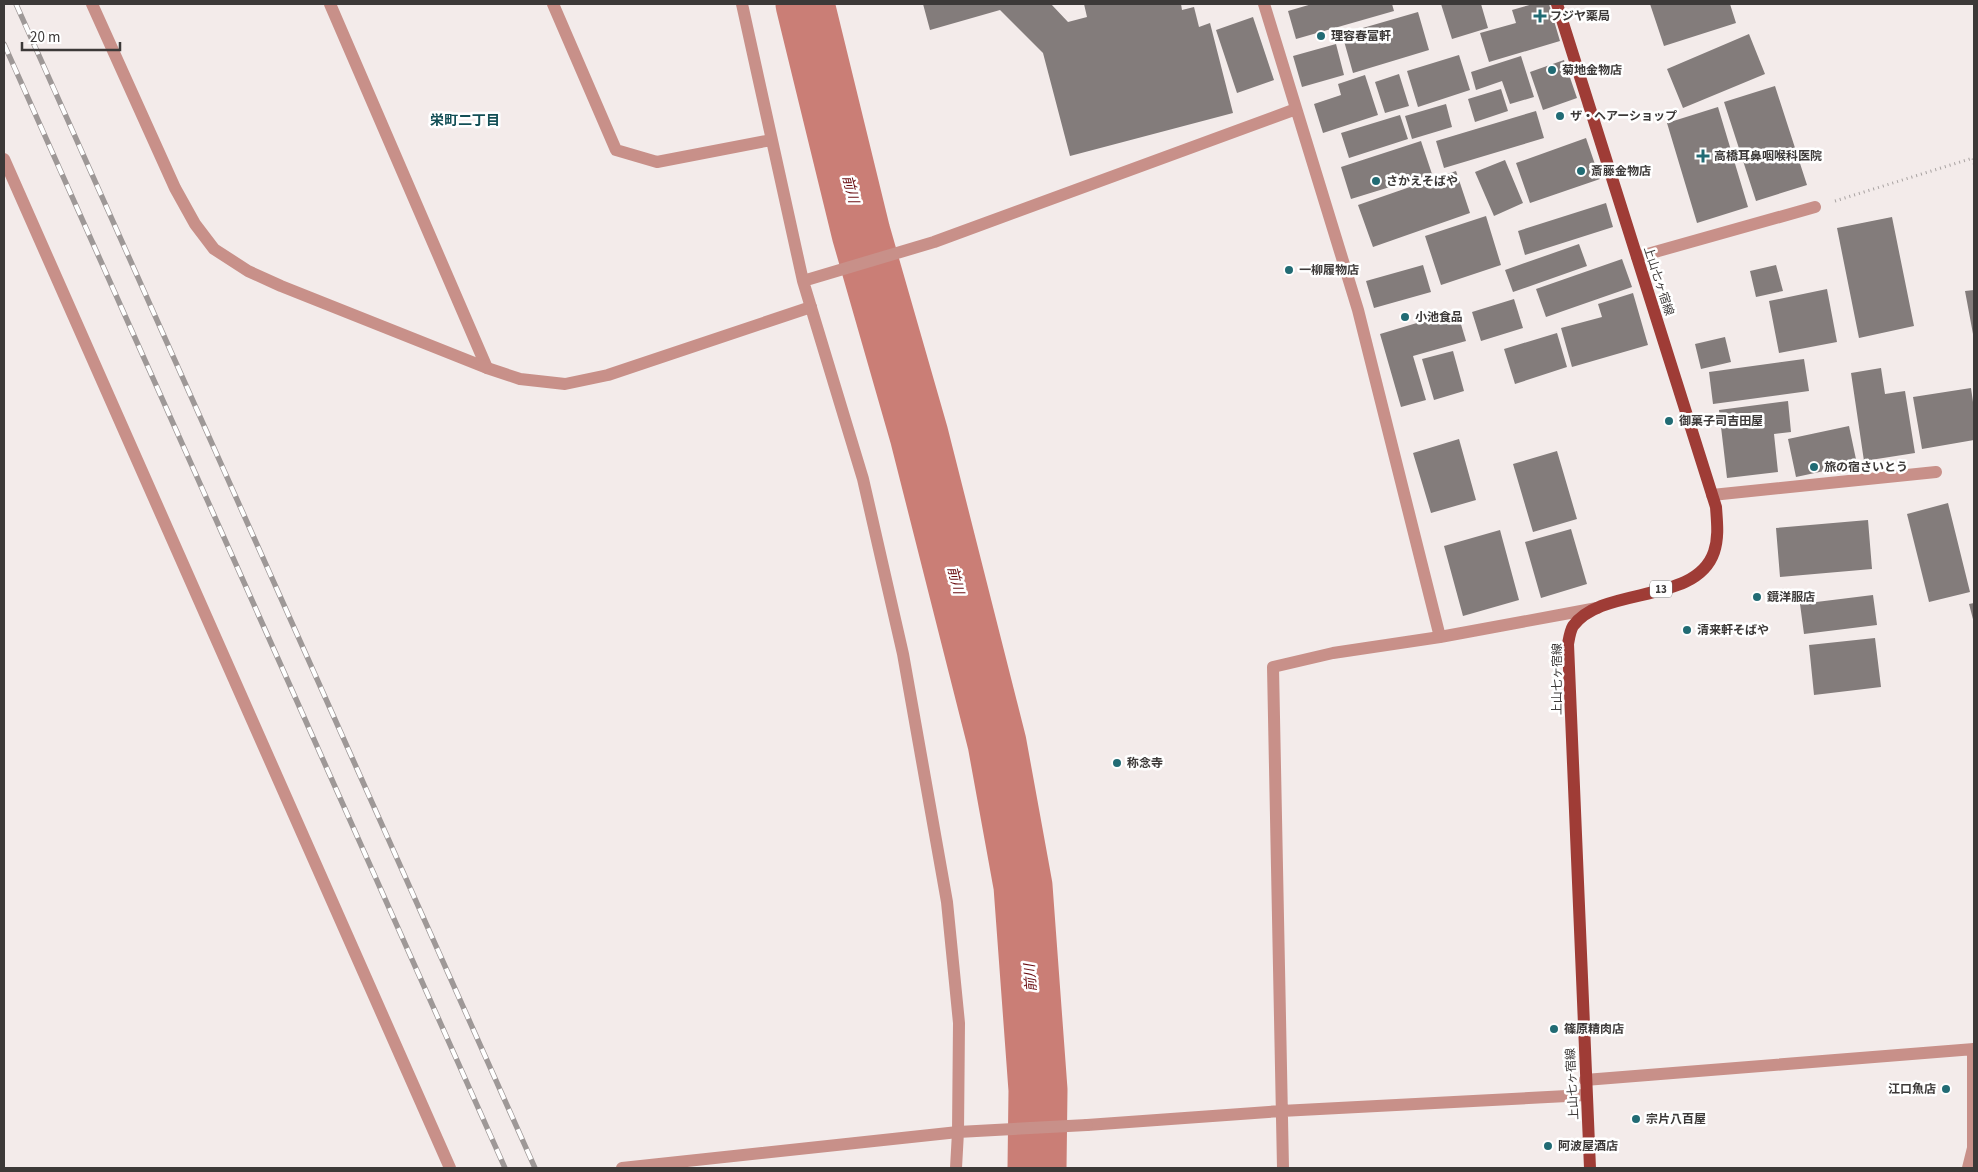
<svg xmlns="http://www.w3.org/2000/svg" width="1978" height="1172" viewBox="0 0 1978 1172" font-family="'Source Sans 3','Noto Sans JP',sans-serif">
	<style>
		.lines { fill: none; stroke-linecap: round; stroke-linejoin: round }
		.river { stroke: #ca7e76; stroke-width: 59 }
		.building { fill: #837c7b }
		.path { stroke: #a8a2a1; stroke-width: 3; stroke-dasharray: 1 4; stroke-linecap: butt }
		.service { stroke: #c89089; stroke-width: 12 }
		.minor { stroke: #c89089; stroke-width: 12 }
		.primary { stroke: #9f3c36; stroke-width: 12 }
		.rail-casing { stroke: #9e9897; stroke-width: 5.5 }
		.rail { stroke: #fff; stroke-width: 4; stroke-dasharray: 11; stroke-linecap: butt }
		.poi-dot { fill: #216b74; stroke: #fff; stroke-width: 2 }
		.labels { text-anchor: middle; stroke-width: 5; stroke-linejoin: round; paint-order: stroke }
		.shield { fill: #fff; stroke: #767474; stroke-width: 1 }
		.shield-label { font-size: 11px; font-weight: bold; fill: #3c3938 }
		.poi-label { font-size: 12px; font-weight: bold; fill: #3c3938; stroke: #fff; text-anchor: start }
		.street-label { font-size: 12px; fill: #3c3938; stroke: #fff }
		.neighbourhood-label { font-size: 14px; font-weight: bold; fill: #134f56; stroke: #fff }
		.water-label { font-size: 14px; font-style: italic; fill: #68090d; stroke: #fff }
	</style>
	<rect width="100%" height="100%" fill="#f3ebea"/>
	<g class="lines">
		<!-- river -->
		<path class="river" d="M805 4 861 233 919 435 997 743 1023 886 1038 1090 1037 1168"/>
	</g>
	<!-- building -->
	<path class="building" d="M923 4H1051L1068 22 1087 17 1084 4H1181L1182 10 1194 7 1199 27 1210 23 1233 113 1070 156 1043 53 1000 10 930 30Z
		M1312 4H1392L1394 11 1296 39 1288 11Z
		M1441 4H1481L1488 28 1452 39Z
		M1533 4H1549L1560 41 1489 62 1480 33 1516 23 1512 10Z
		M1650 4H1730L1736 23 1664 46Z
		M1418 12 1429 50 1353 73 1342 34Z
		M1253 17 1274 80 1237 93 1216 30Z
		M1749 34 1765 74 1683 108 1667 69Z
		M1336 44 1344 75 1302 87 1293 56Z
		M1459 55 1470 90 1418 107 1407 71Z
		M1521 56 1534 97 1510 104 1502 81 1476 90 1471 72Z
		M1564 60 1577 98 1543 110 1530 72Z
		M1399 74 1409 106 1385 113 1375 82Z
		M1365 75 1378 115 1323 133 1314 104 1341 95 1338 84Z
		M1775 86 1807 185 1756 201 1724 102Z
		M1501 89 1508 111 1475 122 1468 99Z
		M1446 104 1452 127 1412 139 1405 116Z
		M1718 107 1748 207 1697 223 1667 123Z
		M1536 111 1544 138 1444 168 1436 141Z
		M1400 115 1408 139 1349 158 1341 133Z
		M1586 138 1600 179 1530 203 1516 163Z
		M1421 141 1432 174 1351 199 1341 167Z
		M1505 160 1523 203 1494 216 1475 172Z
		M1456 171 1470 213 1373 247 1358 205Z
		M1606 203 1613 227 1525 255 1518 231Z
		M1486 216 1501 265 1441 285 1425 236Z
		M1892 217 1914 326 1859 338 1837 228Z
		M1579 244 1587 266 1513 292 1505 270Z
		M1622 259 1632 287 1546 317 1536 289Z
		M1423 265 1431 292 1374 308 1366 281Z
		M1776 265 1783 291 1756 297 1750 271Z
		M1827 289 1837 342 1779 353 1769 301Z
		M1974 290V334H1973L1965 291Z
		M1633 293 1648 345 1572 367 1561 328 1602 317 1598 304Z
		M1514 299 1523 328 1481 341 1472 312Z
		M1457 311 1466 341 1413 356 1426 400 1401 407 1380 334Z
		M1557 333 1567 367 1515 384 1504 349Z
		M1725 337 1731 362 1701 369 1695 344Z
		M1453 351 1464 391 1434 400 1422 359Z
		M1804 359 1809 391 1713 404 1709 372Z
		M1881 368 1885 394 1905 391 1915 453 1864 461 1851 373Z
		M1971 388 1974 409V440L1922 449 1913 397Z
		M1788 401 1791 432 1774 434 1778 472 1727 478 1719 410Z
		M1849 426 1857 464 1796 477 1788 439Z
		M1459 439 1476 500 1431 513 1413 453Z
		M1557 451 1577 519 1533 532 1513 464Z
		M1948 503 1970 592 1929 602 1907 514Z
		M1868 520 1872 569 1780 577 1776 528Z
		M1571 529 1587 584 1541 598 1525 542Z
		M1500 530 1519 600 1463 616 1444 546Z
		M1873 595 1877 625 1804 634 1800 604Z
		M1974 603V623L1969 604Z
		M1875 638 1881 687 1814 695 1809 645Z"/>
	<g class="lines">
		<!-- path -->
		<path class="path" d="M1835 201 1973 158 1974 164"/>
		<!-- service -->
		<path class="service" d="M330 4 487 368
			M553 4 616 150 657 162 771 140
			M742 4 803 281 863 479 903 654 947 902 959 1023 958 1132
			M1264 4 1358 310 1440 637
			M1637 257 1815 207
			M803 281 934 242 1296 109
			M1712 495 1936 472
			M1585 1080 1974 1049
			M1087 1125 1281 1111 1586 1095
			M1283 1168 1273 667 1333 653 1440 637 1597 608
			M1968 1168 1973 1148V1049"/>
		<!-- minor -->
		<path class="minor" d="M92 4 175 188 195 224 214 249 248 271 281 286 487 368 520 379 565 384 608 375 811 307
			M4 159 450 1168
			M622 1168 958 1132 1087 1125
			M956 1168 958 1132"/>
		<!-- primary -->
		<path class="primary" d="M1557 4 1716 507C1717 522 1719 537 1714 552 1696 605 1603 585 1573 626 1570 631 1569 639 1568 644L1590 1168"/>
		<defs>
			<path id="rail" d="M16 4 535 1168
				M4 44 505 1168"/>
		</defs>
		<!-- rail casing -->
		<use href="#rail" class="rail-casing"/>
		<!-- rail -->
		<use href="#rail" class="rail"/>
	</g>
	<!-- markers -->
	<g class="poi-dot">
		<path d="M1537.5 8.5h5v5h5v5h-5v5h-5v-5h-5v-5h5z"/>
		<circle cx="1321" cy="36" r="5"/>
		<circle cx="1552" cy="70" r="5"/>
		<circle cx="1560" cy="116" r="5"/>
		<path d="M1700.5 148.5h5v5h5v5h-5v5h-5v-5h-5v-5h5z"/>
		<circle cx="1581" cy="171" r="5"/>
		<circle cx="1376" cy="181" r="5"/>
		<circle cx="1289" cy="270" r="5"/>
		<circle cx="1405" cy="317" r="5"/>
		<circle cx="1669" cy="421" r="5"/>
		<circle cx="1814" cy="467" r="5"/>
		<circle cx="1757" cy="597" r="5"/>
		<circle cx="1687" cy="630" r="5"/>
		<circle cx="1117" cy="763" r="5"/>
		<circle cx="1554" cy="1029" r="5"/>
		<circle cx="1946" cy="1089" r="5"/>
		<circle cx="1636" cy="1119" r="5"/>
		<circle cx="1548" cy="1146" r="5"/>
	</g>
	<g class="labels">
		<!-- shield labels -->
		<rect class="shield" x="1650" y="580.5" width="22" height="17" rx="4"/>
		<g class="shield-label">
			<text x="1661" y="593">13</text>
		</g>
		<!-- poi labels -->
		<g class="poi-label">
			<text x="1550" y="20">フジヤ薬局</text>
			<text x="1331" y="40">理容春富軒</text>
			<text x="1562" y="74">菊地金物店</text>
			<text x="1570" y="120">ザ・ヘアーショップ</text>
			<text x="1714" y="160">高橋耳鼻咽喉科医院</text>
			<text x="1591" y="175">斎藤金物店</text>
			<text x="1386" y="185">さかえそばや</text>
			<text x="1299" y="274">一柳履物店</text>
			<text x="1415" y="321">小池食品</text>
			<text x="1679" y="425">御菓子司吉田屋</text>
			<text x="1824" y="471">旅の宿さいとう</text>
			<text x="1767" y="601">鏡洋服店</text>
			<text x="1697" y="634">清来軒そばや</text>
			<text x="1127" y="767">称念寺</text>
			<text x="1564" y="1033">篠原精肉店</text>
			<text x="1936" y="1093" text-anchor="end">江口魚店</text>
			<text x="1646" y="1123">宗片八百屋</text>
			<text x="1558" y="1150">阿波屋酒店</text>
		</g>
		<!-- street labels -->
		<g class="street-label">
			<text transform="translate(1659 281) rotate(72)" y="4">上山七ヶ宿線</text>
			<text transform="translate(1557 679) rotate(-90)" y="4">上山七ヶ宿線</text>
			<text transform="translate(1572 1084) rotate(-93)" y="4">上山七ヶ宿線</text>
		</g>
		<!-- neighbourhood labels -->
		<g class="neighbourhood-label">
			<text x="465" y="125">栄町二丁目</text>
		</g>
		<!-- water labels -->
		<g class="water-label">
			<text transform="translate(851 189) rotate(76)" y="5">前川</text>
			<text transform="translate(956 580) rotate(76)" y="5">前川</text>
			<text transform="translate(1030 978) rotate(-94)" y="5">前川</text>
		</g>
	</g>
	<!-- border -->
	<rect width="1978" height="1172" fill="none" stroke="#3c3938" stroke-width="10"/>
	<!-- scale -->
	<path d="M22 42v8h98v-8" fill="none" stroke="#3c3938" stroke-width="2.5"/>
	<text x="30" y="42" font-size="15" fill="#3c3938" stroke="#ffffff" stroke-width="4" paint-order="stroke">20 m</text>
</svg>
